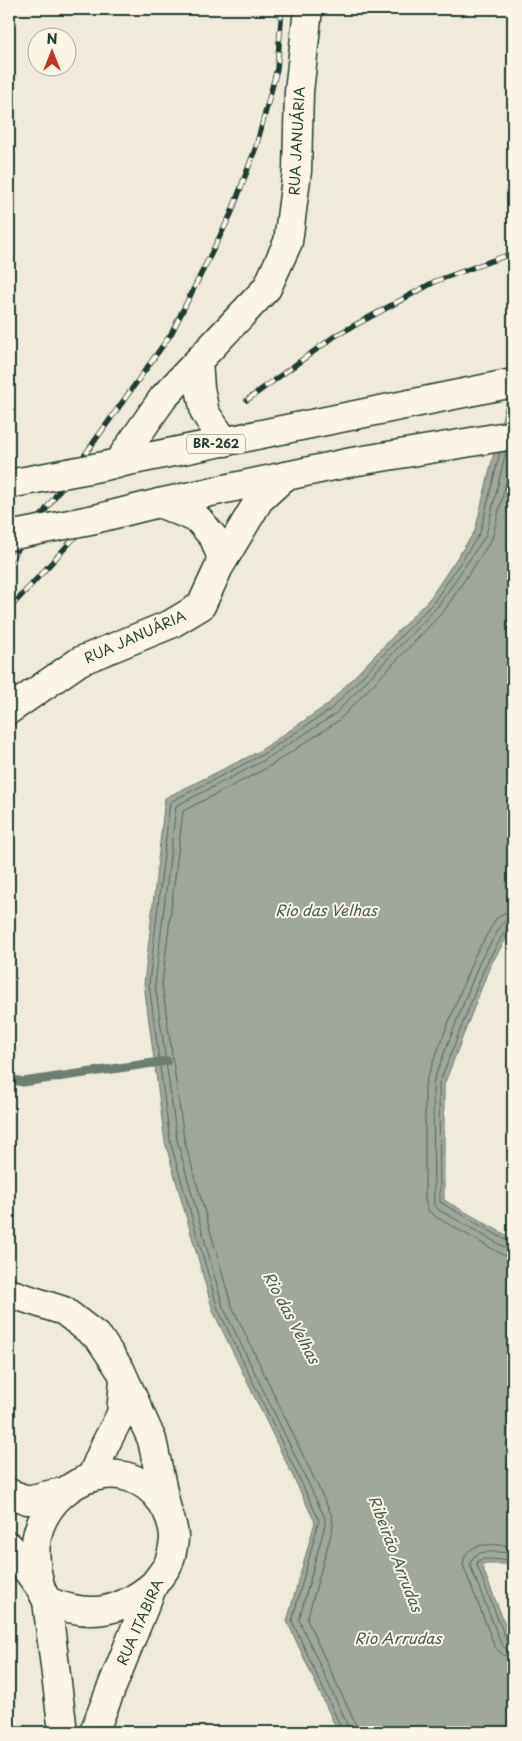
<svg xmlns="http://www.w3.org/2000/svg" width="522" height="1741" viewBox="0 0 522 1741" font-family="'Playpen Sans',sans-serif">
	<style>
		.water { fill: #9fa89a; stroke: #6c7d71 }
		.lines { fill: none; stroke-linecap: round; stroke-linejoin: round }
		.shore { stroke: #52685d; stroke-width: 1 }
		.stream { stroke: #6c7d71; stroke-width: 9 }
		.minor-casing { stroke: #1f3d34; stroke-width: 31 }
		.tertiary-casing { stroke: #1f3d34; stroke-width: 31 }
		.primary-casing { stroke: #1f3d34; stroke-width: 31 }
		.minor { stroke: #fcf5e5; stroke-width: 28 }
		.tertiary { stroke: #fcf5e5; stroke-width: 28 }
		.primary { stroke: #fcf5e5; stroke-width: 28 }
		.rail-casing { stroke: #1f3d34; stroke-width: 5.5 }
		.rail { stroke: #fcf5e5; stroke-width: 4; stroke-dasharray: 11; stroke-linecap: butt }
		.primary-bridge-casing { stroke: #1f3d34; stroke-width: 31; stroke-linecap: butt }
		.primary-bridge { stroke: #fcf5e5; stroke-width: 28 }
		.labels { text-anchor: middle; stroke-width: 4; stroke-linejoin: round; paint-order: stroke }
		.shield { fill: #fcf5e5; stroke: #617469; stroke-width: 1 }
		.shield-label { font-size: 12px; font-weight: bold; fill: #1f3d34 }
		.street-label { font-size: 14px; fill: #1f3d34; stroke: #fcf5e5 }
		.water-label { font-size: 15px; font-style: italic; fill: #455d53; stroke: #fcf5e5 }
	</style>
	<rect width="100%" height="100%" fill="#efeada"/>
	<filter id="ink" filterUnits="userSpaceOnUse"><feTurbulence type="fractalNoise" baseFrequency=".02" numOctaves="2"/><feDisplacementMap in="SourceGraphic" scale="10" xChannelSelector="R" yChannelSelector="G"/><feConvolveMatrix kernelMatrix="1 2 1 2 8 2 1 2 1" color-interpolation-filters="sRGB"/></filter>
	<g filter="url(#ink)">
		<!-- water -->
		<path class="water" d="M513 374V927L490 966 444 1085V1200L513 1239V1564H481L513 1644V1732H338L287 1621 315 1522 213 1311 165 1142 144 984 165 798 258 752 327 705 430 598 475 531Z"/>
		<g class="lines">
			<!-- shore -->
			<path class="shore" d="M513 912 504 913 496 919 474 957 427 1078 425 1085V1200L428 1210 436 1217 503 1255 513 1257
				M513 919 507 920 502 924 480 961 433 1082 434 1205 439 1210 506 1248 513 1249
				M513 925 507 928 486 964 439 1084 440 1202 509 1242 513 1243
				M513 1546C494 1545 465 1539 463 1565L495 1647 503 1655 513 1657
				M513 1553C499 1553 473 1546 470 1565L501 1643 505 1648 513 1650
				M513 1560 482 1559 478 1561 477 1565 506 1640 509 1643H513
				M343 1732 292 1621 319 1520 218 1309 170 1141 149 984 170 802 260 756 330 710 434 602 480 533 500 452
				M349 1732 348 1726 299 1620 325 1525V1518L223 1307 177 1140 155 984 176 806 263 761 334 715 438 606 486 535 506 451
				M356 1732 355 1723 307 1620 333 1527 332 1516 231 1304 184 1139 162 984 183 811 267 768 338 721 444 611 492 539 513 454"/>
			<!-- stream -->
			<path class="stream" d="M9 1079 23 1082 167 1061"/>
			<defs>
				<path id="minor" d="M198 361 200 388 205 413 225 442
					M117 464 163 398 267 288 288 242 297 171 299 92 308 9
					M9 1293 64 1311 99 1338 121 1371 152 1440 167 1510
					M92 1476 105 1445 121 1414 124 1379"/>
				<path id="tertiary" d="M159 503 198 519 214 538 221 556 219 567
					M9 710 80 661 171 624 201 606 219 567 259 500 285 476
					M9 1493 27 1500 66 1491
					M9 1546 41 1589 47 1601 63 1732
					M41 1589C35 1568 32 1547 40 1526 59 1476 126 1453 161 1501 168 1510 173 1524 174 1536 174 1543 171 1556 169 1562 165 1572 156 1579 152 1588 132 1636 113 1684 94 1732
					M47 1601C89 1618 118 1614 153 1585"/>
				<path id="primary" d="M89 469 513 383
					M95 519 159 503 352 462 513 435"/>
			</defs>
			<!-- minor casing -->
			<use href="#minor" class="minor-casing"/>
			<!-- tertiary casing -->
			<use href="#tertiary" class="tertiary-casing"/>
			<!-- primary casing -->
			<use href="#primary" class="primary-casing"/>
			<!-- minor -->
			<use href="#minor" class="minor"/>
			<!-- tertiary -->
			<use href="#tertiary" class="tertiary"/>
			<!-- primary -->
			<use href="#primary" class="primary"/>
			<defs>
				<path id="rail" d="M247 400 335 336 436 281 513 253
					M9 561 171 334 231 214 256 147 277 69 282 9
					M9 609 76 536"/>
			</defs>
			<!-- rail casing -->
			<use href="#rail" class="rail-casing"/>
			<!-- rail -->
			<use href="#rail" class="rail"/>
			<defs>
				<path id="primary-bridge" d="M9 484 89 469
					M9 536 95 519"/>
			</defs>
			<!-- primary-bridge casing -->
			<use href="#primary-bridge" class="primary-bridge-casing"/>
			<!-- primary-bridge -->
			<use href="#primary-bridge" class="primary-bridge"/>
		</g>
	</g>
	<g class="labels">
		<!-- shield labels -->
		<rect class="shield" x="187" y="434.5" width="58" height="19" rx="4"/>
		<g class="shield-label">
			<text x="216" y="448">BR-262</text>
		</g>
		<!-- street labels -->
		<g class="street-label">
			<text transform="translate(297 141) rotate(-87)" y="5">RUA JANUÁRIA</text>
			<text transform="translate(135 637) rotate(-24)" y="5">RUA JANUÁRIA</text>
			<text transform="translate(140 1622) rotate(-66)" y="5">RUA ITABIRA</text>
		</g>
		<!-- water labels -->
		<g class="water-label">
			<text x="326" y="916">Rio das Velhas</text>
			<text transform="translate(291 1318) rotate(62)" y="5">Rio das Velhas</text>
			<text transform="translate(395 1554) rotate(69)" y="5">Ribeirão Arrudas</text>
			<text x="398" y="1644">Rio Arrudas</text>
		</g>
	</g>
	<!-- margin -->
	<rect width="522" height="1741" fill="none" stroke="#fcf5e5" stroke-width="30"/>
	<rect x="15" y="15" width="492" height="1711" fill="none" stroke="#1f3d34" stroke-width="2" filter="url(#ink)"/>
	<!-- north arrow -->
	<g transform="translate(52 52)"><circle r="24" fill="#fcf5e5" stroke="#a4ab9e"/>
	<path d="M0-4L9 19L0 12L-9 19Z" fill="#c8321e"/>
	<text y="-8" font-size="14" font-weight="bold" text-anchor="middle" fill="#1f3d34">N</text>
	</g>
</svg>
